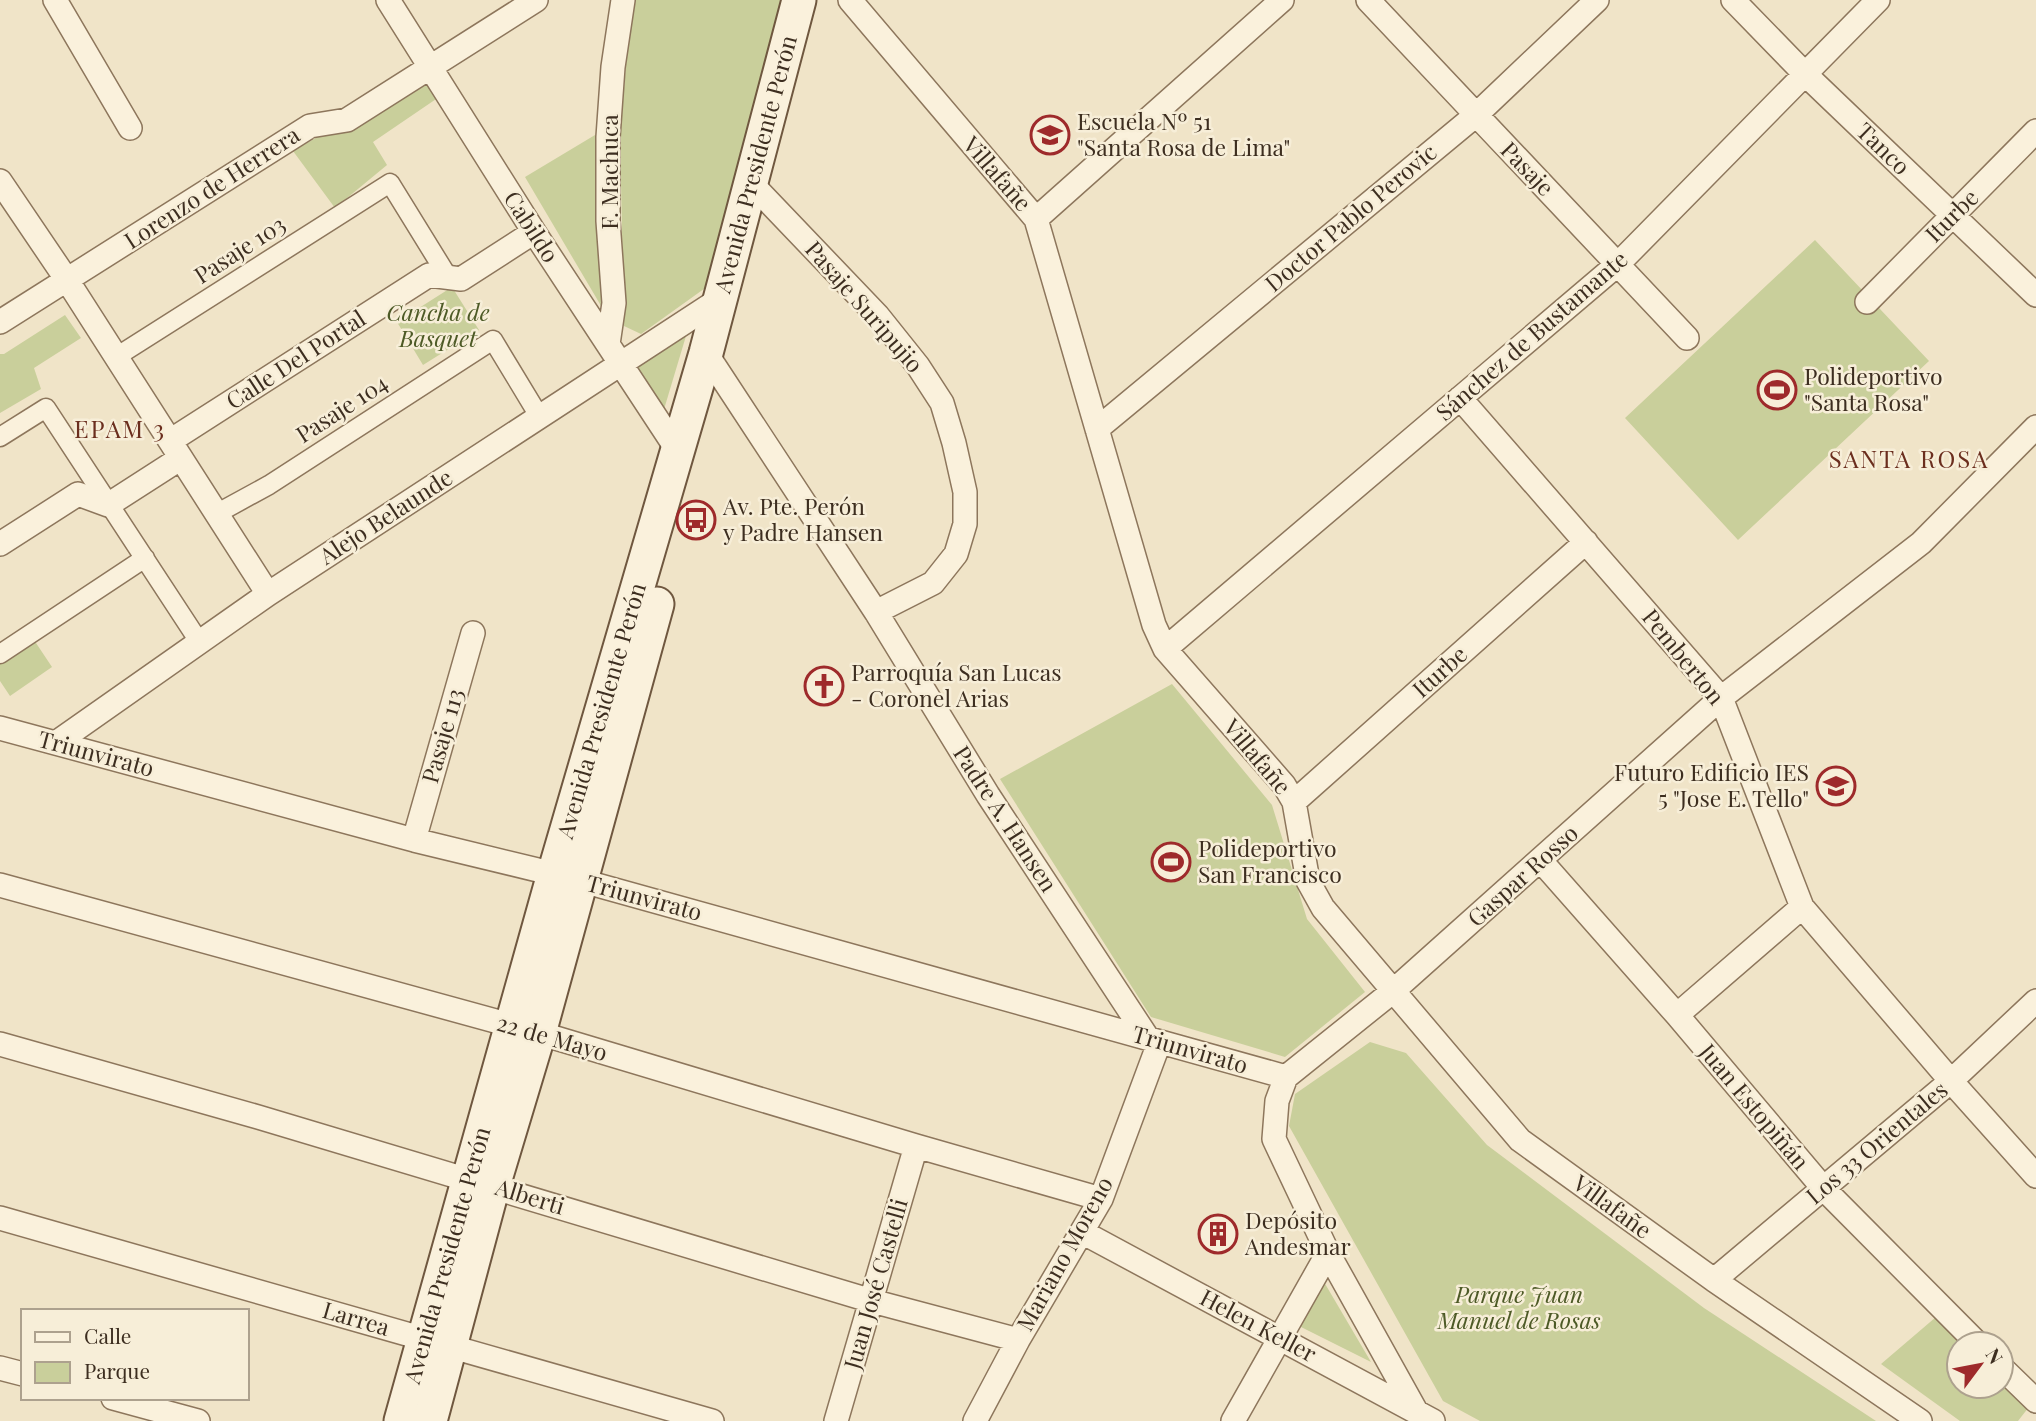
<svg xmlns="http://www.w3.org/2000/svg" width="2036" height="1421" viewBox="0 0 2036 1421" font-family="'Playfair Display',serif">
	<style>
		.green { fill: #c9cf9b }
		.lines { fill: none; stroke-linecap: round; stroke-linejoin: round }
		.pedestrian-casing { stroke: #8d765c; stroke-width: 21 }
		.minor-casing { stroke: #8d765c; stroke-width: 26 }
		.secondary-casing { stroke: #6f573f; stroke-width: 37 }
		.pedestrian { stroke: #faf1dc; stroke-width: 18 }
		.minor { stroke: #faf1dc; stroke-width: 23 }
		.secondary { stroke: #faf1dc; stroke-width: 33 }
		.labels { text-anchor: middle; stroke-width: 5; stroke-linejoin: round; paint-order: stroke }
		.poi-label { font-size: 23px; fill: #3d2e20; stroke: #f7eed8; text-anchor: start }
		.street-label { font-size: 23px; fill: #3d2e20; stroke: #f7eed8 }
		.park-label { font-size: 23px; font-style: italic; fill: #4d5a26; stroke: #f7eed8 }
		.neighbourhood-label { font-size: 24px; letter-spacing: 2px; fill: #6b2e1e; stroke: #f7eed8 }
	</style>
	<rect width="100%" height="100%" fill="#f0e4c8"/>
	<!-- green -->
	<path class="green" d="M636 0H790L715 281 641 334 624 326 620 137 629 29Z
		M429 74 442 95 373 142 387 165 335 208 293 151Z
		M595 135 607 316 525 177Z
		M1815 240 1929 361 1738 540 1625 418Z
		M452 287 479 330 423 365 397 322Z
		M65 315 81 338 34 368 41 389 0 413V354H4Z
		M689 326 662 416 630 366Z
		M32 637 52 667 10 696 0 681V658Z
		M1172 684 1272 805 1307 919 1365 992 1285 1057 1151 1017 1000 779Z
		M1370 1042 1406 1053 1487 1145 1704 1308 1876 1421H1480L1443 1401 1289 1126 1295 1094Z
		M1324 1282 1371 1362 1297 1325Z
		M1943 1311 1975 1344H1959V1386H2001V1371L2032 1403 2018 1421H1960L1881 1364Z"/>
	<g class="lines">
		<defs>
			<path id="pedestrian" d="M116 357 390 183 448 277
				M0 437 46 408 200 643
				M216 514 269 485 493 340 539 416
				M0 654 145 558"/>
			<path id="minor" d="M55 0 130 128
				M388 0 534 232 678 451
				M850 0 1036 219 1154 625 1165 649 1284 785 1294 802 1308 881 1323 908 1520 1140 1714 1280 1920 1421
				M1368 0 1687 338
				M1733 0 1805 74 2036 295
				M0 181 67 280 268 594
				M750 182 878 316 918 366 942 403 954 443 965 492V524L956 554 933 583 876 612
				M1036 219 1282 0
				M1867 302 2036 131
				M0 322 310 126 347 120 536 0
				M608 344 614 303 608 221V137L613 67 623 0
				M706 353 876 612 988 795 1147 1037
				M1460 398 1721 698 1802 907 1951 1081 2036 1176
				M1097 429 1476 115 1597 0
				M170 441 429 275 461 279 534 232
				M0 544 78 494 108 505 181 458
				M1165 649 1618 264 1878 0
				M0 728 414 840 579 880 1286 1077
				M56 743 268 594 720 299
				M1294 802 1586 542
				M414 840 473 633
				M1541 861 1677 1015 1824 1189 1978 1344
				M0 885 539 1033 916 1146 1101 1199
				M1677 1015 1802 907
				M0 1044 258 1117 872 1301 1018 1340
				M0 1218 712 1421
				M1082 1232 1433 1421
				M1714 1280 1951 1081 2036 1001
				M2001 1367 2036 1401
				M0 1368 23 1374
				M113 1398 198 1421
				M1416 1411 1328 1253 1274 1139 1277 1101 1286 1077 1392 992 1721 698 1921 543 2036 427
				M836 1421 916 1146
				M975 1421 1018 1340 1101 1199 1159 1043
				M1233 1421 1328 1253"/>
			<g id="secondary">
				<path id="s1" d="M401 1421 554 874 706 353 799 0"/>
				<path d="M430 1421 493 1186 539 1033 657 604"/>
			</g>
		</defs>
		<!-- pedestrian casing -->
		<use href="#pedestrian" class="pedestrian-casing"/>
		<!-- minor casing -->
		<use href="#minor" class="minor-casing"/>
		<!-- secondary casing -->
		<use href="#secondary" class="secondary-casing"/>
		<!-- pedestrian -->
		<use href="#pedestrian" class="pedestrian"/>
		<!-- minor -->
		<use href="#minor" class="minor"/>
		<!-- secondary -->
		<use href="#secondary" class="secondary"/>
	</g>
	<!-- icons -->
	<defs>
		<symbol id="school-ring" viewBox="-11 -11 22 22"><circle r="9.5" fill="#f7eed8" stroke="#9e2a2b" stroke-width="1.5"/><path d="M0-5L7-2L0 1L-7-2ZM-4 1L0 2.5L4 1V4Q0 6-4 4Z" fill="#9e2a2b"/></symbol>
		<symbol id="stadium-ring" viewBox="-11 -11 22 22"><circle r="9.5" fill="#f7eed8" stroke="#9e2a2b" stroke-width="1.5"/><path d="M0-5a6.5 5 0 1 0 0 10a6.5 5 0 1 0 0-10ZM-3.5-1.8h7v3.6h-7Z" fill="#9e2a2b"/></symbol>
		<symbol id="bus-ring" viewBox="-11 -11 22 22"><circle r="9.5" fill="#f7eed8" stroke="#9e2a2b" stroke-width="1.5"/><path d="M-5-6H5V4H4V6H2V4H-2V6H-4V4H-5ZM-3.5-4V0h7V-4ZM-3.5 1.2v1.5H-2V1.2ZM2 1.2v1.5H3.5V1.2Z" fill="#9e2a2b"/></symbol>
		<symbol id="church-ring" viewBox="-11 -11 22 22"><circle r="9.5" fill="#f7eed8" stroke="#9e2a2b" stroke-width="1.5"/><path d="M-1.2-6h2.4v3.5h3.3v2.4h-3.3V6h-2.4V-.1h-3.3v-2.4h3.3Z" fill="#9e2a2b"/></symbol>
		<symbol id="university-ring" viewBox="-11 -11 22 22"><circle r="9.5" fill="#f7eed8" stroke="#9e2a2b" stroke-width="1.5"/><path d="M0-5L7-2L0 1L-7-2ZM-4 1L0 2.5L4 1V4Q0 6-4 4Z" fill="#9e2a2b"/></symbol>
		<symbol id="building-ring" viewBox="-11 -11 22 22"><circle r="9.5" fill="#f7eed8" stroke="#9e2a2b" stroke-width="1.5"/><path d="M-4-6H4V6H1V3H-1V6H-4ZM-2.5-4.3h1.7v1.8h-1.7ZM.8-4.3h1.7v1.8H.8ZM-2.5-1h1.7V.8h-1.7ZM.8-1h1.7V.8H.8Z" fill="#9e2a2b"/></symbol>
	</defs>
	<g fill-rule="evenodd">
		<use href="#school-ring" x="1028" y="113" width="44" height="44"/>
		<use href="#stadium-ring" x="1755" y="368" width="44" height="44"/>
		<use href="#bus-ring" x="674" y="498" width="44" height="44"/>
		<use href="#church-ring" x="802" y="664" width="44" height="44"/>
		<use href="#university-ring" x="1814" y="764" width="44" height="44"/>
		<use href="#stadium-ring" x="1149" y="840" width="44" height="44"/>
		<use href="#building-ring" x="1196" y="1212" width="44" height="44"/>
	</g>
	<g class="labels">
		<!-- poi labels -->
		<g class="poi-label">
			<text x="1077" y="130">Escuela Nº 51<tspan x="1077" dy="26">"Santa Rosa de Lima"</tspan></text>
			<text x="1804" y="385">Polideportivo<tspan x="1804" dy="26">"Santa Rosa"</tspan></text>
			<text x="723" y="515">Av. Pte. Perón<tspan x="723" dy="26">y Padre Hansen</tspan></text>
			<text x="851" y="681">Parroquía San Lucas<tspan x="851" dy="26">- Coronel Arias</tspan></text>
			<text x="1809" y="781" text-anchor="end">Futuro Edificio IES<tspan x="1809" dy="26">5 "Jose E. Tello"</tspan></text>
			<text x="1198" y="857">Polideportivo<tspan x="1198" dy="26">San Francisco</tspan></text>
			<text x="1245" y="1229">Depósito<tspan x="1245" dy="26">Andesmar</tspan></text>
		</g>
		<!-- street labels -->
		<g class="street-label">
			<text transform="translate(1883 149) rotate(44)" y="8">Tanco</text>
			<text dy="8" stroke="none"><textPath href="#s1" startOffset="1306">Avenida Presidente Perón</textPath></text>
			<text transform="translate(1527 169) rotate(46)" y="8">Pasaje</text>
			<text transform="translate(610 172) rotate(-90)" y="8">F. Machuca</text>
			<text transform="translate(997 174) rotate(49)" y="8">Villafañe</text>
			<text transform="translate(212 188) rotate(-33)" y="8">Lorenzo de Herrera</text>
			<text transform="translate(1952 216) rotate(-45)" y="8">Iturbe</text>
			<text transform="translate(1351 218) rotate(-40)" y="8">Doctor Pablo Perovic</text>
			<text transform="translate(531 227) rotate(57)" y="8">Cabildo</text>
			<text transform="translate(240 250) rotate(-33)" y="8">Pasaje 103</text>
			<text transform="translate(864 307) rotate(49)" y="8">Pasaje Suripujio</text>
			<text transform="translate(1532 336) rotate(-41)" y="8">Sánchez de Bustamante</text>
			<text transform="translate(296 360) rotate(-33)" y="8">Calle Del Portal</text>
			<text transform="translate(342 409) rotate(-33)" y="8">Pasaje 104</text>
			<text transform="translate(386 517) rotate(-33)" y="8">Alejo Belaunde</text>
			<text transform="translate(1683 657) rotate(51)" y="8">Pemberton</text>
			<text transform="translate(1440 672) rotate(-42)" y="8">Iturbe</text>
			<text dy="8" stroke="none"><textPath href="#s1" startOffset="738">Avenida Presidente Perón</textPath></text>
			<text transform="translate(443 736) rotate(-74)" y="8">Pasaje 113</text>
			<text transform="translate(96 754) rotate(15)" y="8">Triunvirato</text>
			<text transform="translate(1257 757) rotate(50)" y="8">Villafañe</text>
			<text transform="translate(1005 819) rotate(57)" y="8">Padre A. Hansen</text>
			<text transform="translate(1523 876) rotate(-42)" y="8">Gaspar Rosso</text>
			<text transform="translate(644 898) rotate(15)" y="8">Triunvirato</text>
			<text transform="translate(552 1038) rotate(16)" y="8">22 de Mayo</text>
			<text transform="translate(1190 1050) rotate(16)" y="8">Triunvirato</text>
			<text transform="translate(1754 1107) rotate(50)" y="8">Juan Estopiñán</text>
			<text transform="translate(1877 1143) rotate(-40)" y="8">Los 33 Orientales</text>
			<text transform="translate(530 1197) rotate(17)" y="8">Alberti</text>
			<text transform="translate(1612 1207) rotate(36)" y="8">Villafañe</text>
			<text transform="translate(1065 1254) rotate(-61)" y="8">Mariano Moreno</text>
			<text dy="8" stroke="none"><textPath href="#s1" startOffset="172">Avenida Presidente Perón</textPath></text>
			<text transform="translate(876 1284) rotate(-74)" y="8">Juan José Castelli</text>
			<text transform="translate(356 1319) rotate(16)" y="8">Larrea</text>
			<text transform="translate(1258 1326) rotate(28)" y="8">Helen Keller</text>
		</g>
		<!-- park labels -->
		<g class="park-label">
			<text x="438" y="321">Cancha de<tspan x="438" dy="26">Basquet</tspan></text>
			<text x="1519" y="1303">Parque Juan<tspan x="1519" dy="26">Manuel de Rosas</tspan></text>
		</g>
		<!-- neighbourhood labels -->
		<g class="neighbourhood-label">
			<text x="120" y="438">EPAM 3</text>
			<text x="1909" y="468">SANTA ROSA</text>
		</g>
	</g>
	<!-- legend -->
	<rect x="21" y="1309" width="228" height="91" fill="#f7eed8" stroke="#ada18e" stroke-width="2"/>
	<rect x="35" y="1332" width="35" height="10" fill="#faf1dc" stroke="#ada18e" stroke-width="2"/>
	<text x="84" y="1344" font-size="21" fill="#3d2e20">Calle</text>
	<rect x="35" y="1362" width="35" height="21" fill="#c9cf9b" stroke="#ada18e" stroke-width="2"/>
	<text x="84" y="1379" font-size="21" fill="#3d2e20">Parque</text>
	<!-- north arrow -->
	<g transform="translate(1980 1365) rotate(58)"><circle r="33" fill="#f7eed8" stroke="#ada18e" stroke-width="2"/>
	<path d="M0-5L12 26L0 18L-12 26Z" fill="#9e2a2b"/>
	<text y="-10" font-size="19" font-weight="bold" text-anchor="middle" fill="#3d2e20">N</text>
	</g>
</svg>
